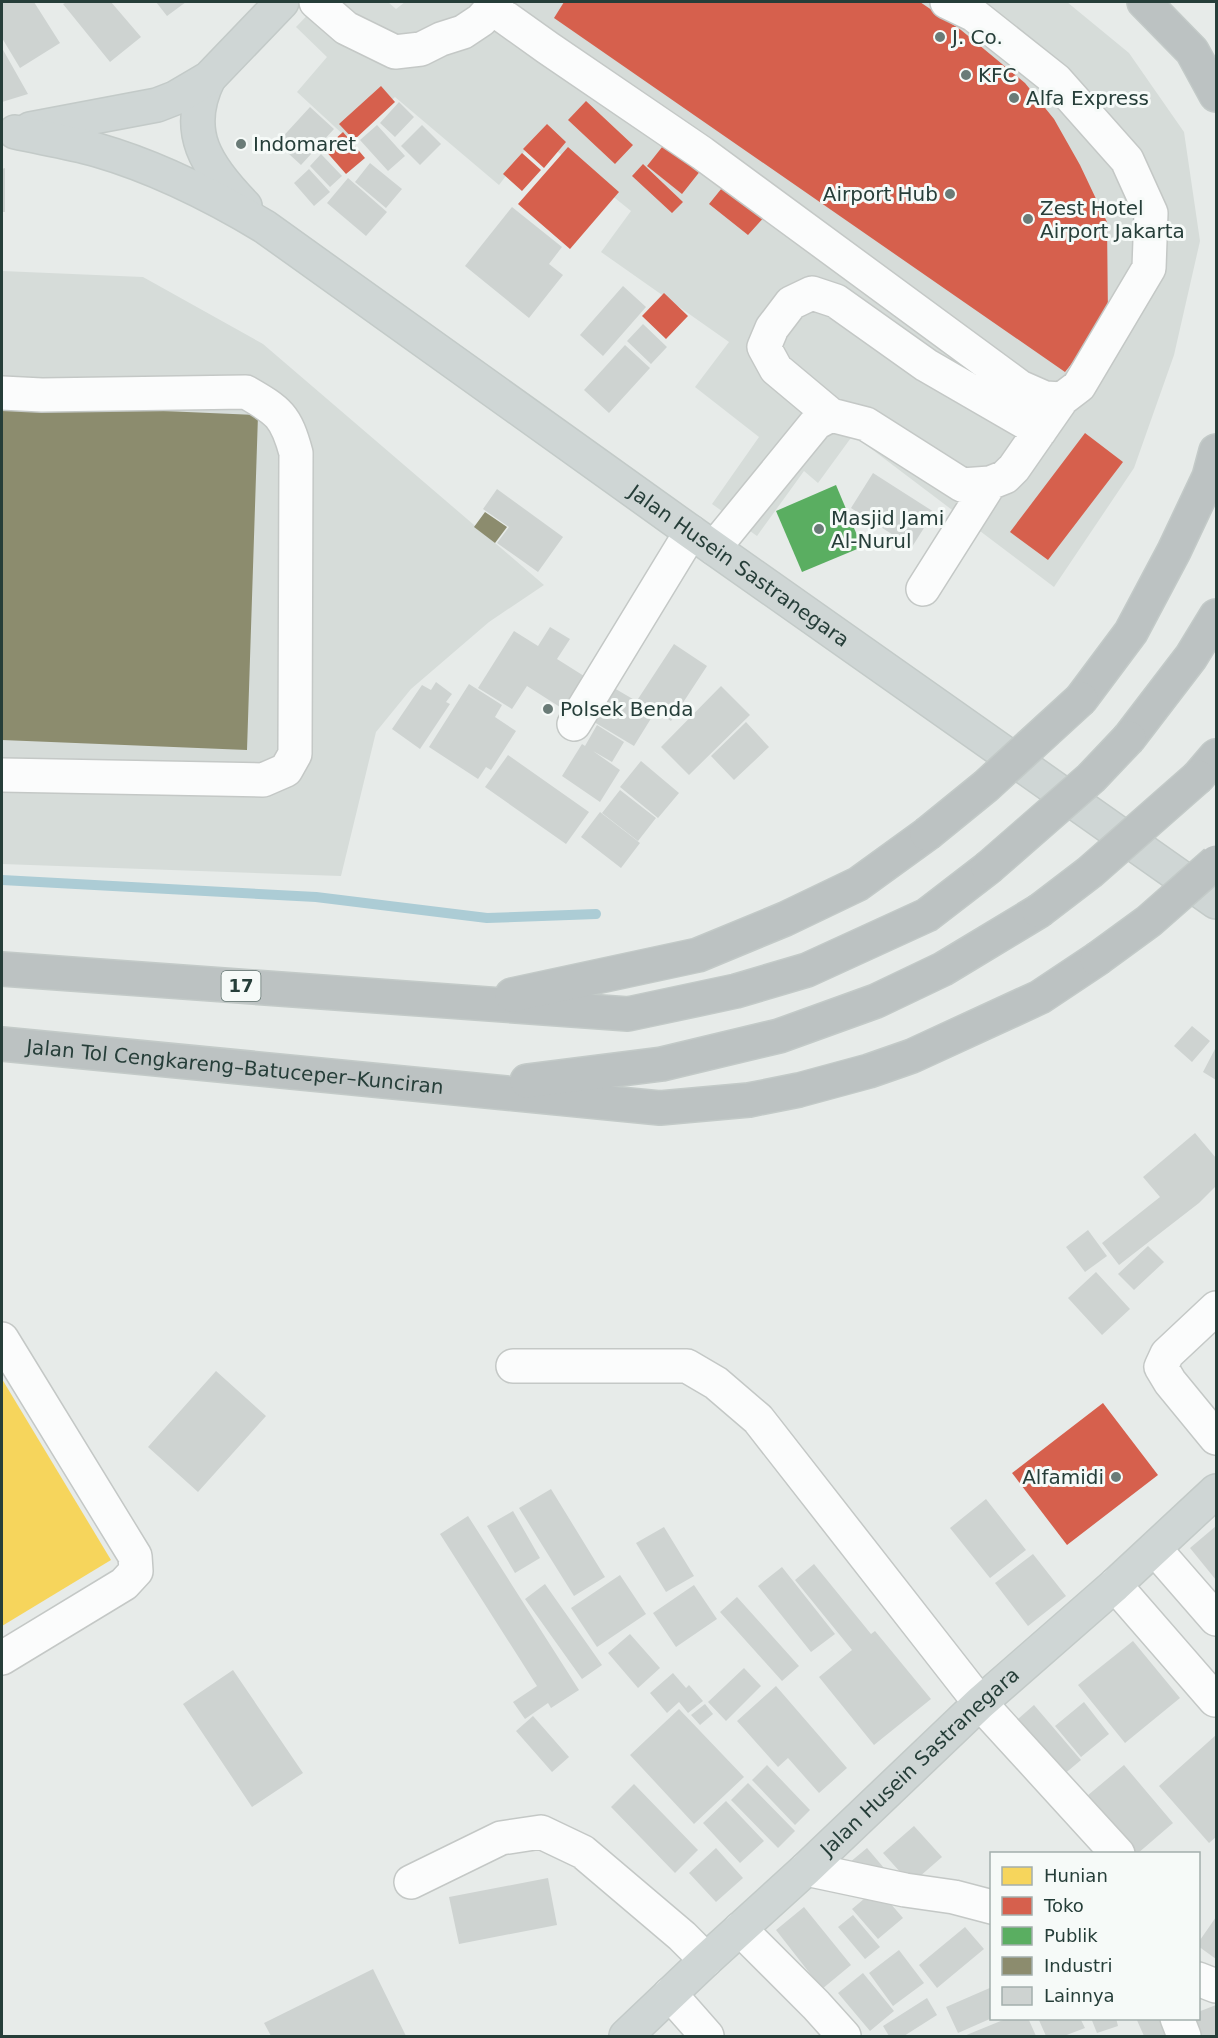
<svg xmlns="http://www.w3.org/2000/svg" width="1218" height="2038" viewBox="0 0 1218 2038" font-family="'DejaVu Sans',sans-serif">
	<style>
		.built { fill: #d6dcd9 }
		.homes { fill: #f6d55c }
		.shops { fill: #d6604d }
		.public { fill: #5aae61 }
		.industry { fill: #8c8c6e }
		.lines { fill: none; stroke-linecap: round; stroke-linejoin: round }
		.stream { stroke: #acccd5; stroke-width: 10 }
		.building { fill: #ced3d1 }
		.minor-casing { stroke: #c4c8c6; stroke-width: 36 }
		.major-casing { stroke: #c3cac8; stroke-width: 36 }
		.highway-casing { stroke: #c3cac8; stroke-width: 36 }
		.minor { stroke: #fbfcfc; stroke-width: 33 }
		.major { stroke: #cfd6d5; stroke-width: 33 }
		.highway { stroke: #bcc2c2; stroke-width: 33 }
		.highway-bridge-casing { stroke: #c3cac8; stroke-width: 36; stroke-linecap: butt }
		.highway-bridge { stroke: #bcc2c2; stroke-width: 33 }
		.poi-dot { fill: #6a7b77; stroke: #f6faf8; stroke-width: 2 }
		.labels { text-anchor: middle; stroke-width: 6; stroke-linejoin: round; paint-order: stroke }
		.shield { fill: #f6faf8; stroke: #647672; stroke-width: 1.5 }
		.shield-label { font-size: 18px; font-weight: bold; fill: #263e39 }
		.poi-label { font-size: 20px; fill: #263e39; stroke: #f6faf8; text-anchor: start }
		.street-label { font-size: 20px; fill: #263e39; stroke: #f6faf8 }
	</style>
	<rect width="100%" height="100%" fill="#e7ebe9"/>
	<!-- built -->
	<path class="built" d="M320 2H388L396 9 405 2H1067L1129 53 1184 132 1200 241 1174 355 1134 468 1054 587 853 435 818 483 804 471 757 536 712 504 759 437 695 387 729 342 601 252 631 211 537 135 499 185 395 97 348 139 297 92 327 57 296 27Z
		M2 271 143 277 263 344 544 585 489 622 411 689 376 732 341 876 2 864Z"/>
	<!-- homes -->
	<path class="homes" d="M2 1379 111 1560 2 1626Z"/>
	<!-- shops -->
	<path class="shops" d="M564 2H920L961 30 1025 83 1054 119 1080 165 1107 222 1108 318 1065 372 554 18Z
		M381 86 395 102 354 140 339 124Z
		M586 101 633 145 615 164 568 120Z
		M547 124 566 142 544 168 523 149Z
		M343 132 365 158 346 174 324 149Z
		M670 137 705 165 682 194 647 166Z
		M568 147 619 192 570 249 518 204Z
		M522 153 541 170 522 191 503 174Z
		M643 164 683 202 672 213 632 176Z
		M726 183 766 215 748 235 709 204Z
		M664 293 688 316 666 339 642 316Z
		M1085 433 1123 462 1048 560 1010 532Z
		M1103 1403 1158 1475 1067 1545 1012 1473Z"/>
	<!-- public -->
	<path class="public" d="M836 485 862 547 802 572 776 511Z"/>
	<!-- industry -->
	<path class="industry" d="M2 404 258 415 247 750 2 740Z
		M485 512 507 527 495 543 474 527Z"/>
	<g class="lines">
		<!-- stream -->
		<path class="stream" d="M2 880 316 897 487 918 596 914"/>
	</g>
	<!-- building -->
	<path class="building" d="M2 2H34L60 43 20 68 2 38Z
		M67 2H111L141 37 110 62 63 4Z
		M156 2H186L167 16Z
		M2 48 28 94 2 102Z
		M399 102 414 117 395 137 380 123Z
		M310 107 334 129 301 165 277 143Z
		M377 125 405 156 388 171 360 140Z
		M422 125 441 144 420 165 401 146Z
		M321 154 342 176 330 187 310 166Z
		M370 163 402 189 386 208 355 182Z
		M5 168V212H2V169Z
		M309 169 330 192 314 206 294 183Z
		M348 178 387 212 366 236 327 203Z
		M512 207 562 247 549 264 563 275 529 318 465 266Z
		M623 286 646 307 603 356 580 335Z
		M643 324 667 347 651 364 627 341Z
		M625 345 650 368 609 413 584 390Z
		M873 473 934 512 912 547 851 508Z
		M497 489 563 537 538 572 497 543 509 527 483 509Z
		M550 627 570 639 557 659 584 676 563 709 527 686 512 709 478 688 514 631 538 646Z
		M674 644 707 666 671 721 638 699Z
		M436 682 452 694 446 702 450 704 420 749 392 729 422 685 431 690Z
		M469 684 502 705 495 717 516 731 491 770 486 767 478 779 429 747Z
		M721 686 750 715 689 775 661 747Z
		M614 688 655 712 634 746 594 722Z
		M746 722 769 747 734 780 711 756Z
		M597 725 624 742 612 762 593 751 620 770 600 802 562 776 582 744 585 746Z
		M508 755 589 812 566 844 485 787Z
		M641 761 679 793 658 818 620 787Z
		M620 790 656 818 638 841 602 813Z
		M600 812 640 843 621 868 581 837Z
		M1192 1026 1210 1041 1192 1062 1174 1046Z
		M1215 1049 1216 1051V1080L1203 1072Z
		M1195 1133 1216 1158V1186L1199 1203 1119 1265 1102 1243 1160 1197 1143 1177Z
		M1088 1230 1107 1256 1085 1272 1066 1247Z
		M1148 1246 1164 1262 1134 1290 1118 1274Z
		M1096 1272 1130 1309 1102 1335 1068 1298Z
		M216 1371 266 1416 198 1492 148 1447Z
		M551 1489 605 1577 574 1596 519 1508Z
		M986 1499 1026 1550 990 1578 950 1528Z
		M513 1511 540 1558 515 1573 487 1526Z
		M468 1516 579 1690 551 1708 548 1703 525 1719 513 1702 537 1686 440 1534Z
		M1216 1526V1580L1190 1548Z
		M664 1527 694 1576 666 1592 636 1543Z
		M1033 1554 1066 1596 1028 1626 995 1583Z
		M814 1564 871 1634 875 1631 931 1699 874 1745 819 1677 852 1650 795 1580Z
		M782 1567 835 1634 811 1652 758 1586Z
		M620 1575 646 1614 597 1647 571 1608Z
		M545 1584 602 1665 582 1679 525 1599Z
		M694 1585 717 1619 676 1647 653 1613Z
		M737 1597 799 1666 782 1681 720 1612Z
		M630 1634 660 1668 638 1688 608 1653Z
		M1133 1641 1180 1698 1125 1743 1078 1685Z
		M744 1668 761 1686 726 1721 708 1702Z
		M233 1670 303 1773 252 1807 183 1704Z
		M673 1673 686 1688 689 1685 703 1701 688 1713 679 1702 667 1713 650 1693Z
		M776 1686 847 1768 819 1793 788 1758 778 1767 737 1721Z
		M1084 1702 1109 1734 1081 1757 1055 1726Z
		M705 1704 713 1714 700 1725 691 1715Z
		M1034 1705 1081 1760 1056 1781 1010 1726Z
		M679 1709 744 1777 694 1824 630 1755Z
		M533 1716 569 1757 552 1772 516 1731Z
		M1216 1735V1837L1209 1843 1159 1786Z
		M767 1765 810 1810 795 1825 752 1780Z
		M1124 1765 1173 1823 1137 1854H1135L1087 1796Z
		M748 1783 795 1831 778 1848 731 1800Z
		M634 1784 698 1850 675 1873 611 1807Z
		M726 1801 764 1841 740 1863 703 1823Z
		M914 1826 942 1857 911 1884 883 1853Z
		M716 1848 743 1878 716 1902 689 1873Z
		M867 1848 890 1875 849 1863Z
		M548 1878 557 1925 459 1944 449 1897Z
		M877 1888 903 1918 878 1939 852 1909Z
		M804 1907 851 1965 822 1989 776 1930Z
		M853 1915 880 1947 865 1959 838 1927Z
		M1216 1917V1959L1198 1946V1943Z
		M965 1927 984 1949 937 1988 919 1965Z
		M899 1950 924 1983 893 2006 869 1973Z
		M373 1969 406 2036H271L264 2023Z
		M863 1973 894 2011 870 2031 838 1993Z
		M992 1987V2018L958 2033 946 2007Z
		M927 1998 937 2015 904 2036H889L883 2026Z
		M1216 2005V2036H1187L1182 2018H1198V2012Z
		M1008 2018H1028L1036 2036H964Z
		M1038 2018H1080L1085 2028 1064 2036H1046Z
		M1091 2018H1116L1118 2026 1097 2033Z
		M1136 2018H1172L1180 2036H1144Z"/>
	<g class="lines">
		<defs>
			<path id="minor" d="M316 2 346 28 395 52 421 49 441 39 463 32 481 20 497 2
				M492 8 548 48 702 153 1020 387 1045 398 1062 399
				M2 393 42 395 246 392C279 411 286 416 296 453L295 754 286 770 263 780 2 775
				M831 415 776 369 764 347 772 328 791 303 812 293 836 301 926 365 1040 431
				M714 548 816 423 831 415 866 424 962 485 990 483 1005 477 1014 468 1062 399 1079 386 1149 268 1151 213 1127 160 1056 80 974 15 947 2
				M923 589 990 483
				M574 724 691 532
				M1216 1308 1167 1354 1161 1367 1170 1382 1216 1438
				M2 1339 135 1556 136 1571 124 1584 2 1658
				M513 1366H687L716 1383 758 1419 980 1703 1118 1854
				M1155 1549 1216 1619
				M1115 1585 1215 1700 1216 1699
				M806 1869 905 1890 954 1897 992 1907
				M411 1882 501 1838 541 1832 583 1852 682 1936 706 1960
				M740 1929 816 2005 844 2036
				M1198 1979 1216 1986
				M670 1994 707 2036
				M1177 2018 1184 2036"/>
			<g id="major">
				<path d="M209 78C182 132 207 167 245 206"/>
				<path d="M30 129 157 105 175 98 209 78 282 2"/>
				<path id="s1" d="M15 132C42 138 70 142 97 150 156 167 212 195 265 227L691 532 1216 902"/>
				<path id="s2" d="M626 2036 706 1960 806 1869 980 1703 1115 1585 1216 1491"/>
			</g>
			<g id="highway">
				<path d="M1144 2 1192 51 1216 95"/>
				<path d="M1081 699 1131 632 1174 551 1209 477 1216 451"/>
				<path d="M1129 738 1191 657 1216 616"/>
				<path d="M1198 777 1216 756"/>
				<path d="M2 969 628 1014 736 991 807 970 927 915 988 868"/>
				<path d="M512 995 698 955 785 919 858 884 927 834"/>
				<path id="s3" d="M2 1044 660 1108 749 1100 799 1090 869 1071 912 1056 1040 997 1097 959"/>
				<path d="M527 1081 662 1064 779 1036 876 1001 943 969 1039 911"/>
			</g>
		</defs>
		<!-- minor casing -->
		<use href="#minor" class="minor-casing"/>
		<!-- major casing -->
		<use href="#major" class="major-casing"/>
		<!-- highway casing -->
		<use href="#highway" class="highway-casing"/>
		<!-- minor -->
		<use href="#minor" class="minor"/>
		<!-- major -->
		<use href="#major" class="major"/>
		<!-- highway -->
		<use href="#highway" class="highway"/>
		<defs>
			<path id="highway-bridge" d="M927 834 986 786 1081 699
				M988 868 1091 778 1129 738
				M1039 911 1090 872 1198 777
				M1097 959 1149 921 1216 862"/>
		</defs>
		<!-- highway-bridge casing -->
		<use href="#highway-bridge" class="highway-bridge-casing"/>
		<!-- highway-bridge -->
		<use href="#highway-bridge" class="highway-bridge"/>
	</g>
	<!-- markers -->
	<g class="poi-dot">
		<circle cx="940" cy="37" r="6"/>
		<circle cx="966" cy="75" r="6"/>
		<circle cx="1014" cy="98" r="6"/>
		<circle cx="241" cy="144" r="6"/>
		<circle cx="950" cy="194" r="6"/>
		<circle cx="1028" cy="219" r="6"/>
		<circle cx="819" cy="529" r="6"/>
		<circle cx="548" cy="709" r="6"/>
		<circle cx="1116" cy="1477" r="6"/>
	</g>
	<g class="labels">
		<!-- shield labels -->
		<rect class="shield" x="221.5" y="971" width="39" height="30" rx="4.5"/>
		<g class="shield-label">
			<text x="241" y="992">17</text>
		</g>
		<!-- poi labels -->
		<g class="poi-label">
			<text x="952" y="44">J. Co.</text>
			<text x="978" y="82">KFC</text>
			<text x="1026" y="105">Alfa Express</text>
			<text x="253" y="151">Indomaret</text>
			<text x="938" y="201" text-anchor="end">Airport Hub</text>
			<text x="1040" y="215">Zest Hotel<tspan x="1040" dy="23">Airport Jakarta</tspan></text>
			<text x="831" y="525">Masjid Jami<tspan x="831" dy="23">Al-Nurul</tspan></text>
			<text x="560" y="716">Polsek Benda</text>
			<text x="1104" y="1484" text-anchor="end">Alfamidi</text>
		</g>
		<!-- street labels -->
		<g class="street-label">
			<text dy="7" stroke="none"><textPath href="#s1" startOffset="852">Jalan Husein Sastranegara</textPath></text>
			<text dy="7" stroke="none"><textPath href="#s3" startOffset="234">Jalan Tol Cengkareng–Batuceper–Kunciran</textPath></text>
			<text dy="7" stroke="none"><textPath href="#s2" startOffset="402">Jalan Husein Sastranegara</textPath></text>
		</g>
	</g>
	<!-- border -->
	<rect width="1218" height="2038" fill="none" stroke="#263e39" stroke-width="6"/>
	<!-- legend -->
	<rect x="990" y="1852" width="210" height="168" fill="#f6faf8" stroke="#a3afac" stroke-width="1.5"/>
	<rect x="1002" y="1867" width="30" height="18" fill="#f6d55c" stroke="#a3afac" stroke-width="1.5"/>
	<text x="1044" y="1882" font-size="18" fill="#263e39">Hunian</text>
	<rect x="1002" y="1897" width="30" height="18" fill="#d6604d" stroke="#a3afac" stroke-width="1.5"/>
	<text x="1044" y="1912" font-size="18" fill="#263e39">Toko</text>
	<rect x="1002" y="1927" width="30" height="18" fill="#5aae61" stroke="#a3afac" stroke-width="1.5"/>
	<text x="1044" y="1942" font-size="18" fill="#263e39">Publik</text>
	<rect x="1002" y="1957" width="30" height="18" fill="#8c8c6e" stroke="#a3afac" stroke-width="1.5"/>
	<text x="1044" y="1972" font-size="18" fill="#263e39">Industri</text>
	<rect x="1002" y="1987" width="30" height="18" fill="#ced3d1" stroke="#a3afac" stroke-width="1.5"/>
	<text x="1044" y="2002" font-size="18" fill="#263e39">Lainnya</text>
</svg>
